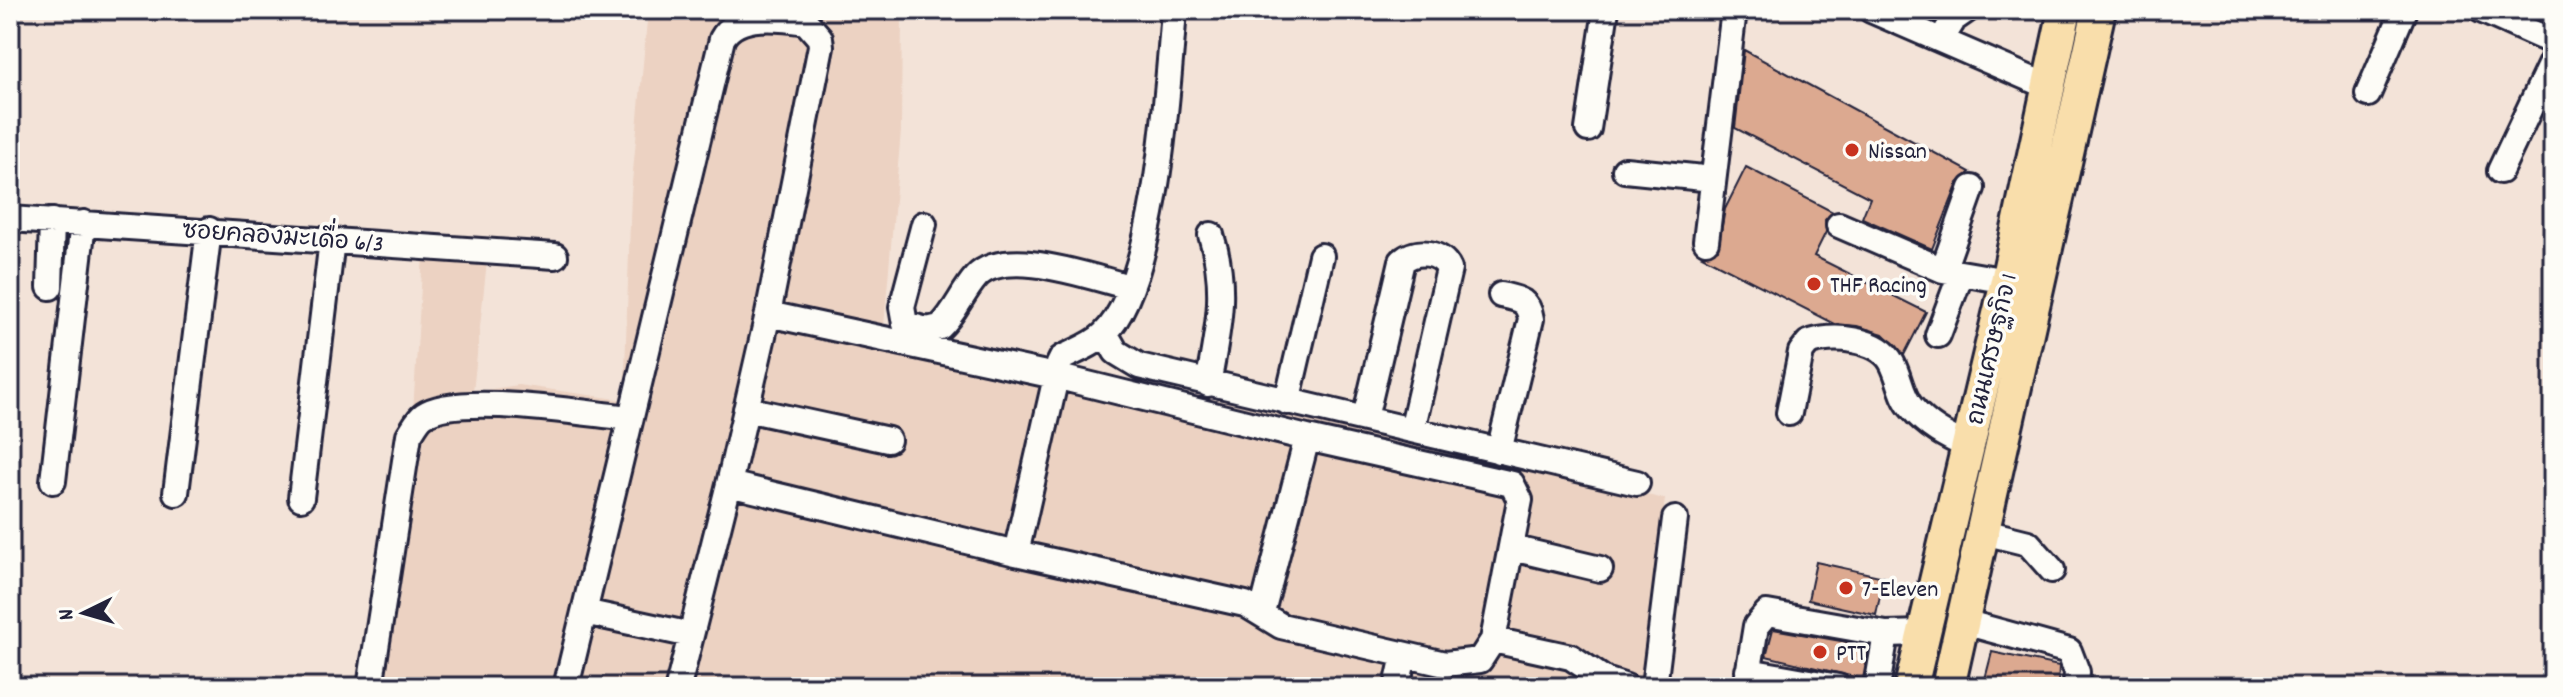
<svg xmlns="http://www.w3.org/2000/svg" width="2563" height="697" viewBox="0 0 2563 697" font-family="Dekko,'Playpen Sans Thai',sans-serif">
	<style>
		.built { fill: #ecd2c2 }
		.building { fill: #dca990; stroke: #22223b; stroke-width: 2 }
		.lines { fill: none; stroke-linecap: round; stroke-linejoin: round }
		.minor-casing { stroke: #22223b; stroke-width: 30 }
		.major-casing { stroke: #22223b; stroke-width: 38 }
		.minor { stroke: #fdfcf7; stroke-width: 24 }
		.major { stroke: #f9deab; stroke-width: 32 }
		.poi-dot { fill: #c8321e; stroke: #fdfcf7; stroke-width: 3 }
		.labels { text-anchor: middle; stroke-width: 7; stroke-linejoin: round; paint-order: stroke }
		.poi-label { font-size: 24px; fill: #22223b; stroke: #fdfcf7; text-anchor: start }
		.street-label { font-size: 24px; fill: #22223b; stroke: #fdfcf7 }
	</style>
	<rect width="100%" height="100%" fill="#f3e3d8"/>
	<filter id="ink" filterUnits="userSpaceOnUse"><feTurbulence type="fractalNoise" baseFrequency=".0125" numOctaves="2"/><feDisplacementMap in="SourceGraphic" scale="16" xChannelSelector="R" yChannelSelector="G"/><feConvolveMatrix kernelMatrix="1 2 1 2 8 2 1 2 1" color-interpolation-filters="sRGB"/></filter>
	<g filter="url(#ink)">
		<!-- built -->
		<path class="built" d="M648 10H902L901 131 884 326 1665 499 1642 687H366L413 411 423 256 487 261 473 392 518 385 624 400 631 193Z"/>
		<!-- building -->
		<path class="building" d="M1744 50 1970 172 1958 183 1932 249 1862 218 1870 198 1735 128Z
			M1746 167 1833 212 1825 220 1826 232 1814 256 1926 312 1904 355 1883 334 1857 326 1835 324 1702 256 1718 249 1725 209Z
			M1816 562 1884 577 1876 615 1808 600Z
			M1773 629 1869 646 1863 679 1766 656Z
			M1992 652 2059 666 2058 687 1984 683Z"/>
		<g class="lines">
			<defs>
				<path id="minor" d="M1871 10 2049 87
					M2481 10 2553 42
					M1941 40 1954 19 1967 10
					M2368 94 2404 10
					M1588 129 1606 10
					M1625 170 1713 179
					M2500 171 2553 59
					M10 219 555 256
					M924 224 902 307 905 324 927 330 940 327C955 313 962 293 976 277 1006 245 1092 278 1130 287
					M1839 225 1943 270 2007 281
					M1706 241 1734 10
					M1943 270 1972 188
					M50 287 52 221
					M768 314 1055 376 1307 438 1262 612
					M1105 333 1116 352 1139 366 1637 483
					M1938 335 1961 274
					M1208 384C1218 330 1228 288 1211 235
					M1287 402 1321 256
					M746 409 888 440
					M1789 413 1801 352 1808 343C1831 334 1879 338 1892 363 1900 378 1901 396 1912 408 1928 427 1946 436 1967 446
					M1365 418 1402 261C1416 249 1441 251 1449 269L1412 430
					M1307 438 1512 484 1520 500 1493 640 1571 657 1605 680 1626 687
					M1499 451 1531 319C1528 300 1519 299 1501 295
					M53 481 83 223
					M176 493 209 230
					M301 498 332 240
					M1984 532 2028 543 2052 570
					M1512 548 1600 569
					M1016 553 1245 604 1281 626 1445 664 1480 660 1493 640
					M584 612 691 635
					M1964 622 2069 651 2077 672 2076 687
					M1748 671 1838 687
					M370 687 409 435C413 429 418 419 424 415 457 392 587 414 630 418
					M566 687 722 39C736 12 780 18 806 22L820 38 821 46 768 314 729 484
					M678 687 729 484 1016 553 1059 364 1062 358C1075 351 1093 345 1104 334 1157 283 1168 84 1174 10
					M1397 687 1404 655
					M1654 687 1675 519
					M1746 687 1756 626 1767 613 1886 634
					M1877 687 1886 634 1924 633"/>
				<path id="major" d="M1911 687 2007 281 2065 10
					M1948 687 2099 10"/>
			</defs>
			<!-- minor casing -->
			<use href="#minor" class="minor-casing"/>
			<!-- major casing -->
			<use href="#major" class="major-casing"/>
			<!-- minor -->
			<use href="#minor" class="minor"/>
			<!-- major -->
			<use href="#major" class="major"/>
		</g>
	</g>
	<!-- markers -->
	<g class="poi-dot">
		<circle cx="1852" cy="150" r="8"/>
		<circle cx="1814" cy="284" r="8"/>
		<circle cx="1846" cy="588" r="8"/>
		<circle cx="1820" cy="652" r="8"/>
	</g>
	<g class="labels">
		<!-- poi labels -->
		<g class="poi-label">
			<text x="1868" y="158">Nissan</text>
			<text x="1830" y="292">THF Racing</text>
			<text x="1862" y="596">7-Eleven</text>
			<text x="1836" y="660">PTT</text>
		</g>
		<!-- street labels -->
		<g class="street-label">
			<text transform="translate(283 236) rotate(4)" y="8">ซอยคลองมะเดื่อ 6/3</text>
			<text transform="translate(1991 349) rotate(-77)" y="8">ถนนเศรษฐกิจ 1</text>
		</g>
	</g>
	<!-- margin -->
	<rect width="2563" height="697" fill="none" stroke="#fdfcf7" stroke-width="40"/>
	<rect x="20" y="20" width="2523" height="657" fill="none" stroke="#22223b" stroke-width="3" filter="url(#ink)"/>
	<!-- north arrow -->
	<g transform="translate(84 613) rotate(265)" stroke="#fdfcf7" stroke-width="6" paint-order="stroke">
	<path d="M0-6L14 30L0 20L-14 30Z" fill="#22223b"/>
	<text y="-12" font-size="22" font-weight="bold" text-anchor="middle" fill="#22223b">N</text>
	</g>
</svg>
